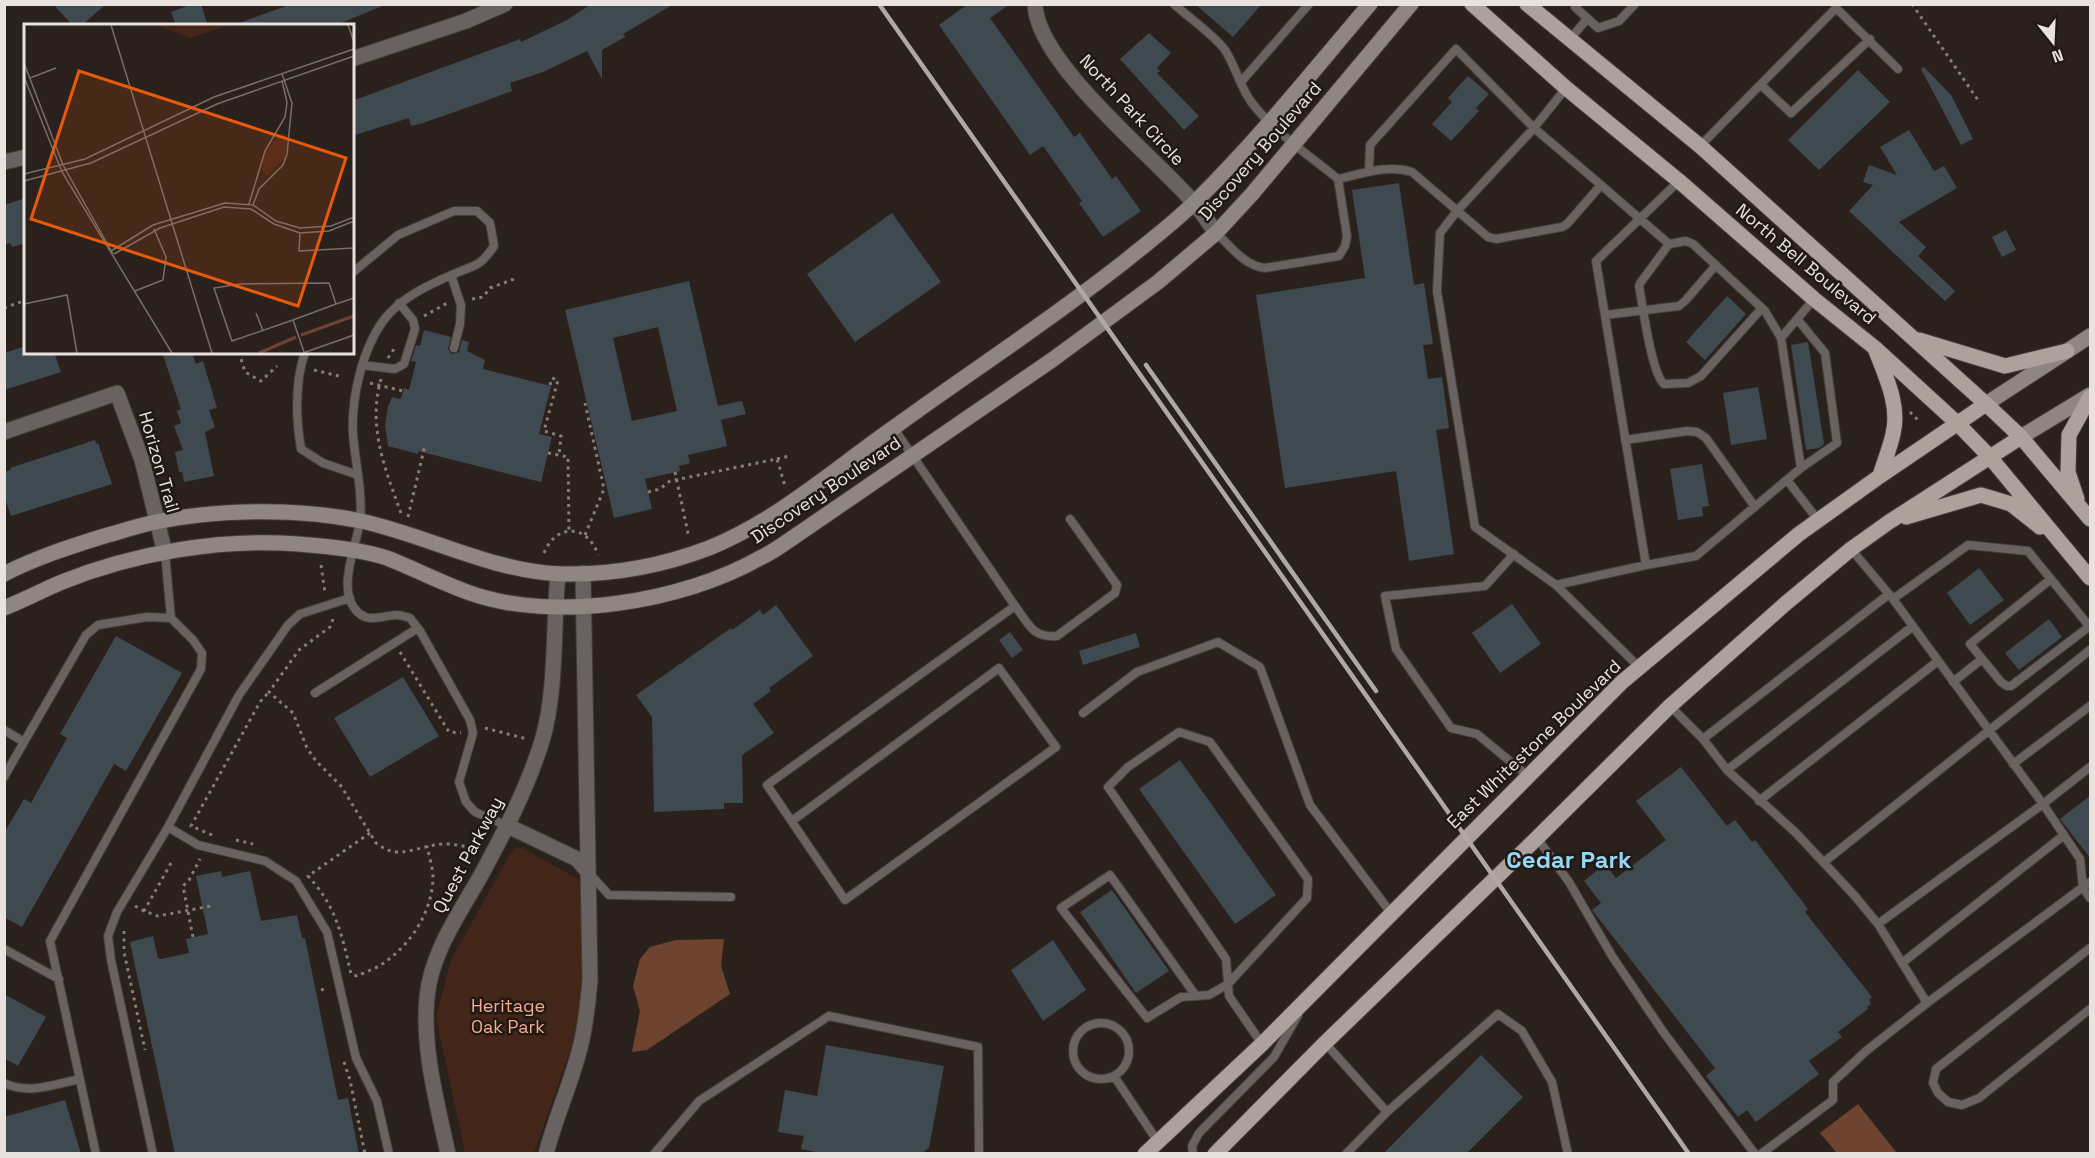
<svg xmlns="http://www.w3.org/2000/svg" width="2095" height="1158" viewBox="0 0 2095 1158" font-family="'Space Grotesk',sans-serif">
	<style>
		.green { fill: #432619 }
		.water { fill: #6e4430 }
		.building { fill: #3e4a50; fill-rule: evenodd }
		.lines { fill: none; stroke-linecap: round; stroke-linejoin: round }
		.lane-casing { stroke: #463c37; stroke-width: 10 }
		.street-casing { stroke: #463c37; stroke-width: 17 }
		.secondary-casing { stroke: #463c37; stroke-width: 17 }
		.primary-casing { stroke: #463c37; stroke-width: 17 }
		.path { stroke: #867d79; stroke-width: 3; stroke-dasharray: 3 4.5; stroke-linecap: butt }
		.lane { stroke: #686260; stroke-width: 8 }
		.street { stroke: #686260; stroke-width: 15 }
		.secondary { stroke: #8f8682; stroke-width: 15 }
		.primary { stroke: #ada19c; stroke-width: 15 }
		.rail { stroke: #b0a8a4; stroke-width: 4.5 }
		.labels { text-anchor: middle; stroke-width: 5; stroke-linejoin: round; paint-order: stroke }
		.street-label { font-size: 18px; fill: #eae2df; stroke: #221813 }
		.park-label { font-size: 18px; fill: #f4ac8c; stroke: #221813 }
		.district-label { font-size: 24px; font-weight: bold; fill: #94d7f6; stroke: #221813 }
		.inset-river { fill: none; stroke: #6e4430; stroke-width: 3 }
		.inset-road { fill: none; stroke: #776e6a; stroke-width: 1.5 }
		.view { fill: #e8590c; fill-opacity: 0.15; stroke: #e8590c; stroke-width: 3 }
		.inset-edge { fill: none; stroke: #eae2df; stroke-width: 3 }
	</style>
	<rect width="100%" height="100%" fill="#2b211c"/>
	<!-- green -->
	<path class="green" d="M515 848H522L578 879 581 886 582 1003 571 1048 534 1153H465L436 1017 451 960 510 854Z"/>
	<!-- water -->
	<path class="water" d="M724 939 721 966 730 994 647 1050 632 1052 640 1011 633 986 640 959 650 947 676 940Z
		M1858 1104 1897 1153H1837L1820 1133Z"/>
	<!-- building -->
	<path class="building" d="M53 4H106L81 26H73Z
		M192 4H201L208 26H176L171 12Z
		M292 4H382V6L334 26H240L239 23Z
		M591 4H674L623 34 625 37 602 50V79L587 51 543 72 510 83 512 91 477 104 423 123 411 126 409 118 352 136V101L504 45 520 39 521 42 567 20Z
		M968 4H1010L990 18 1074 137 1080 133 1112 179 1116 176 1141 211 1103 237 1079 203 1082 201 1043 146 1030 155 939 25Z
		M1195 4H1262L1233 37Z
		M1149 33 1171 53 1157 68 1160 71 1157 73 1199 116 1184 130 1120 59Z
		M1924 67 1951 95 1973 139 1961 145 1921 69Z
		M1858 70 1890 102 1819 170 1788 140Z
		M1468 76 1489 94 1476 108 1479 111 1451 141 1432 124 1452 102 1448 98Z
		M1909 130 1934 171 1944 166 1957 188 1899 222 1926 247 1918 256 1955 291 1945 301 1849 211 1873 185 1863 182 1869 165 1897 175 1880 147Z
		M1399 183 1414 285 1424 283 1433 344 1423 345 1428 379 1442 377 1449 428 1436 430 1454 554 1409 561 1396 471 1285 488 1256 295 1365 278 1352 190Z
		M26 198V243L12 247 10 243 4 245V205Z
		M892 213 941 282 855 342 807 274Z
		M2006 230 2016 250 2002 257 1992 237Z
		M689 281 718 406 742 401 746 414 721 420 727 446 688 455 690 463 679 466 680 471 645 479 652 509 614 518 565 310ZM658 327 677 411 632 421 613 338Z
		M1727 296 1746 314 1705 360 1686 342Z
		M424 330 451 337 448 349 452 354 459 352 462 340 469 342 467 351 485 360 483 369 551 386 539 434 552 437 541 482 418 451V454L388 446 385 424 388 407 392 397 401 399 404 388 409 390 416 362 411 361 416 345 420 346Z
		M1808 342 1824 444 1819 448 1806 450 1791 345Z
		M26 346V352H54L61 372 4 390V353Z
		M162 352H192L196 364 203 361 217 408 209 410 215 427 205 432 214 476 184 482 182 472H179L175 452 183 450 174 426 181 423 177 411 181 409Z
		M1758 387 1767 439 1731 445 1723 393Z
		M95 440 96 444 98 443 112 484 11 516 4 496V472L11 470 10 468Z
		M1702 464 1709 506 1702 507 1703 516 1678 520 1670 469Z
		M1979 568 2004 600 1970 625 1947 593Z
		M1512 604 1541 644 1500 673 1472 633Z
		M776 605 813 656 769 688 771 691 753 704 774 733 742 755 743 803H724V809L654 812 652 717 636 695 731 628 732 630 760 610 763 615Z
		M2049 619 2062 637 2019 670 2005 653Z
		M1010 632 1023 650 1012 658 999 640Z
		M1136 633 1140 647 1083 665 1079 651Z
		M116 636 182 673 126 771 114 764 22 927 4 917V833L24 799 31 803 67 738 60 734Z
		M403 677 439 736 370 777 334 718Z
		M1180 760 1276 895 1235 924 1139 789Z
		M1681 767 1727 826 1735 820 1752 842 1755 840 1808 909 1805 912 1872 997 1869 1000 1871 1004 1867 1007 1868 1009 1838 1032 1842 1037 1809 1061 1819 1074 1756 1122 1747 1110 1738 1117 1706 1076 1715 1068 1592 910 1601 903 1584 881 1605 864 1616 878 1666 840 1636 801Z
		M2091 795V859L2060 819Z
		M221 871 222 877 250 871 261 921 297 915 302 938H305L338 1100 348 1098 359 1154H175L130 942 153 936 158 958 161 959 189 953 186 939 208 934 196 876Z
		M1112 890 1169 971 1136 993 1080 912Z
		M1053 940 1086 990 1043 1021 1011 970Z
		M4 994 46 1017 18 1066 4 1058Z
		M826 1045 944 1066 929 1148 921 1154H824L801 1149 804 1136 778 1132 785 1090 817 1096Z
		M1481 1055 1523 1097 1466 1154H1383Z
		M65 1100 81 1154H4V1117Z"/>
	<g class="lines">
		<defs>
			<path id="lane" d="M1174 4C1188 17 1215 36 1225 50 1236 67 1240 87 1252 103 1275 133 1309 155 1338 179 1362 174 1387 164 1412 172L1488 237 1496 239 1562 227 1567 224 1601 185 1534 128 1456 49 1370 145 1369 172
				M1578 4 1575 7 1598 28 1619 21 1635 4
				M1570 39 1587 19
				M1241 82 1309 4
				M1761 85 1791 113 1870 39
				M1566 88 1534 128 1457 211 1440 233 1437 291 1475 527 1556 585 1640 668
				M1700 146 1836 8 1898 69
				M1601 185 1669 244 1686 241 1693 244 1765 311 1781 338 1814 299
				M1216 233C1231 246 1244 266 1265 268L1339 256 1345 246 1347 236 1338 179
				M1669 244 1641 282 1639 286C1643 306 1651 372 1664 384L1688 383 1701 376 1762 308
				M352 273 398 235 454 211H477L490 223 494 246C490 252 485 259 479 263 471 268 462 270 454 274 428 285 400 298 383 321 362 350 351 399 353 434 355 462 363 492 360 521 357 544 337 588 355 609 367 625 382 615 397 615 401 615 406 617 410 618L420 631 470 720 473 733 459 782 466 802 475 812 508 826
				M451 275 461 305 460 324 454 348
				M1605 315 1679 306 1685 301 1716 265
				M1781 338 1801 468
				M305 352C295 382 296 419 301 449L323 463 358 475
				M362 365 395 369 404 364 415 329 413 320 399 303
				M1625 440 1687 431 1697 432 1706 438 1755 507
				M1787 480 1818 520
				M1851 549 1893 599 2043 804 2080 859 2083 887 2090 882
				M1514 554 1485 586 1385 596 1396 649 1451 728 1477 734 1528 776
				M1646 565 1696 556 1801 468 1837 443 1825 353 1798 320
				M2051 579 1970 644 2001 682 2007 686H2011L2090 626
				M1556 585 1646 565 1596 261 1679 181
				M1893 599 1968 545 2028 551 2090 627
				M1015 606C1029 624 1032 638 1057 636L1115 593 1117 585 1070 519
				M1953 682 1982 659
				M315 693 418 628
				M1670 706 1703 739 1727 770 1796 833 1854 895 1878 924 1927 1003 2083 887 2090 898
				M1083 713 1137 672 1218 642 1260 667 1310 805 1391 913
				M4 730 24 742 86 635 98 625 147 617 171 618
				M1703 739 1889 594
				M2013 764 2090 706
				M1727 770 1913 626
				M4 777 24 742
				M1759 801 1938 661
				M792 821 999 668 1056 747 845 900 767 785 1015 606 893 427
				M168 827 198 845 265 861 296 881 327 932 356 1058 377 1101 389 1154
				M1537 838 1569 882 1612 956 1664 1033 1755 1154
				M1824 862 2090 650
				M589 873 609 895 731 897
				M1878 924 2043 804 2090 767
				M2090 948 1936 1069 1933 1083 1938 1093 1948 1102 1962 1105 1979 1098 2090 1009
				M4 949 59 979
				M1902 963 2064 835
				M1196 996 1110 875 1061 908 1147 1018 1181 997 1209 995 1228 984 1307 898 1308 879 1210 742 1179 732 1128 767 1108 787 1226 959 1229 996 1262 1044
				M1073 1051a28 28 0 1 1 56 0a28 28 0 1 1-56 0Z
				M1325 1043 1387 1112 1346 1154
				M1114 1076 1158 1142
				M4 1083C28 1095 56 1084 80 1079
				M1387 1112 1498 1014 1522 1031 1552 1082 1568 1154
				M96 1154 50 941 201 669 202 653 193 640 171 618 165 553
				M153 1154 111 960 108 936 117 912 168 827 239 695 288 625 300 614 350 598
				M654 1154 699 1101 829 1016 978 1047 979 1154
				M1193 1154 1192 1146 1199 1133 1274 1057 1298 1015
				M1761 1154 1833 1100V1082L1866 1051 1927 1003"/>
			<path id="street" d="M1035 4C1036 63 1156 158 1194 203 1202 212 1209 223 1216 233
				M352 59 466 21 505 4
				M4 162 26 157
				M4 432 117 393 142 460 165 553
				M508 826 577 859 588 872
				M448 1154C437 1102 422 1049 427 997 431 953 459 914 480 877 504 833 527 789 542 741 557 692 553 625 558 574
				M546 1154C555 1118 571 1084 580 1048 586 1025 588 1003 590 980L583 573"/>
			<path id="secondary" d="M1986 404 2090 336
				M2021 437 2090 395
				M4 574C35 558 69 547 101 537 119 532 137 526 155 522 217 509 299 508 361 521 429 536 491 571 561 574 611 575 662 566 709 548 778 520 836 468 896 426 973 370 1054 318 1129 258 1151 240 1175 222 1196 201 1258 140 1313 71 1370 4
				M4 608C24 600 43 590 62 582 134 553 221 538 298 544 326 546 360 549 387 558 415 569 442 583 470 593 554 623 683 602 760 558 771 553 781 546 791 539L1052 360 1158 282 1216 233 1252 194 1411 4"/>
			<path id="primary" d="M1472 4 1566 88 1679 181 1814 299 1875 348 1957 423 1989 456 2090 578
				M1527 4 1700 146 1986 404 2021 437 2090 519
				M1919 340 2005 366 2067 351
				M1876 351C1886 377 1900 406 1893 434 1890 448 1884 462 1880 476
				M2077 499 2068 472 2069 435 2090 397
				M1906 517 1981 495 2011 504 2040 527
				M1145 1154 1262 1044 1622 682 1799 534 1880 476 1986 404
				M1215 1154 1325 1043 1537 838 1670 706 1785 604 1851 549 1889 522 2021 437"/>
		</defs>
		<!-- lane casing -->
		<use href="#lane" class="lane-casing"/>
		<!-- street casing -->
		<use href="#street" class="street-casing"/>
		<!-- secondary casing -->
		<use href="#secondary" class="secondary-casing"/>
		<!-- primary casing -->
		<use href="#primary" class="primary-casing"/>
		<!-- path -->
		<path class="path" d="M1912 4 1980 103
			M472 299 483 297 490 288 517 278
			M4 308 26 300
			M424 316 449 302
			M239 352 245 372 261 381 277 366
			M388 358 396 346
			M314 370 343 377
			M381 379C367 428 386 471 402 516
			M370 383 403 391
			M550 385 552 378 558 380 544 431 561 436 559 455
			M1910 412 1919 421
			M548 453 568 457 569 531
			M777 459 789 456
			M675 472 689 538
			M648 492 660 489 670 481 777 459 785 486
			M408 517 425 445
			M585 535 604 489 585 403
			M544 553C556 523 588 524 598 555
			M321 565 325 593
			M333 619 330 627 299 650 269 692 293 713 307 748 316 761 341 786 376 843C383 848 389 852 398 852 415 852 431 843 449 844 461 845 468 849 481 844
			M400 652 449 732 461 733
			M485 728 527 739
			M370 833 308 876C336 906 342 935 351 974L357 976C365 972 375 969 382 964 411 945 432 912 433 878 433 868 429 856 427 846
			M212 835 191 826 260 702 269 692
			M236 840 253 844
			M171 863 144 911 158 916 211 906
			M135 906 144 911
			M124 931V952L145 1050
			M193 937 183 886 189 880 200 859
			M321 990 328 988
			M344 1062 350 1080 365 1154"/>
		<!-- lane -->
		<use href="#lane" class="lane"/>
		<!-- street -->
		<use href="#street" class="street"/>
		<!-- secondary -->
		<use href="#secondary" class="secondary"/>
		<!-- primary -->
		<use href="#primary" class="primary"/>
		<!-- rail -->
		<path class="rail" d="M879 4 1689 1154
			M1146 365 1376 691"/>
	</g>
	<g class="labels">
		<!-- street labels -->
		<g class="street-label">
			<text transform="translate(1132 110) rotate(47)" y="6">North Park Circle</text>
			<text transform="translate(1260 151) rotate(-49)" y="6">Discovery Boulevard</text>
			<text transform="translate(1806 264) rotate(40)" y="6">North Bell Boulevard</text>
			<text transform="translate(159 462) rotate(74)" y="6">Horizon Trail</text>
			<text transform="translate(826 490) rotate(-34)" y="6">Discovery Boulevard</text>
			<text transform="translate(1534 744) rotate(-44)" y="6">East Whitestone Boulevard</text>
			<text transform="translate(468 855) rotate(-62)" y="6">Quest Parkway</text>
		</g>
		<!-- park labels -->
		<g class="park-label">
			<text x="508" y="1012">Heritage<tspan x="508" dy="21">Oak Park</tspan></text>
		</g>
		<!-- district labels -->
		<g class="district-label">
			<text x="1569" y="868">Cedar Park</text>
		</g>
	</g>
	<!-- overview -->
	<g transform="translate(24 24)">
		<rect width="330" height="330" fill="#2b211c"/>
		<path d="M131 1H207L166 14ZM257 109 263 111 261 134 243 152 237 145 241 129Z" fill="#432619"/>
		<path class="inset-river" d="M277 311 330 292M235 329 272 313"/>
		<path class="inset-road" d="M87 1 188 329M324 1 330 18M0 39 39 141 89 230M0 53 38 148 148 329M6 54 32 44M0 150 61 135 190 73 330 25M0 157 67 139 193 80 330 32M225 180 241 127 261 93 263 78 258 57M229 181 235 165 259 141 263 130 268 79 258 50M276 209 275 227 330 224M87 227 129 201 201 179 229 181 252 197 276 204 307 202 330 193M90 230 136 204 200 183 227 185 250 200 276 209 305 207 330 197M111 267 139 256 142 233 130 205M0 280 43 271 53 329M312 280 305 259 216 260 190 264 208 317 269 296 312 280 330 274M232 289 239 307M269 296 280 328M279 329 330 311"/>
		<path class="view" d="M55 47 322 134 274 282 7 195Z"/>
		<rect width="330" height="330" class="inset-edge"/>
	</g>
	<!-- border -->
	<rect width="2095" height="1158" fill="none" stroke="#eae2df" stroke-width="12"/>
	<!-- north arrow -->
	<g transform="translate(2053 42) rotate(162)" stroke="#221813" stroke-width="4.5" paint-order="stroke">
	<path d="M0-4.5L10 22L0 15L-10 22Z" fill="#eae2df"/>
	<text y="-9" font-size="16" font-weight="bold" text-anchor="middle" fill="#eae2df">N</text>
	</g>
</svg>
